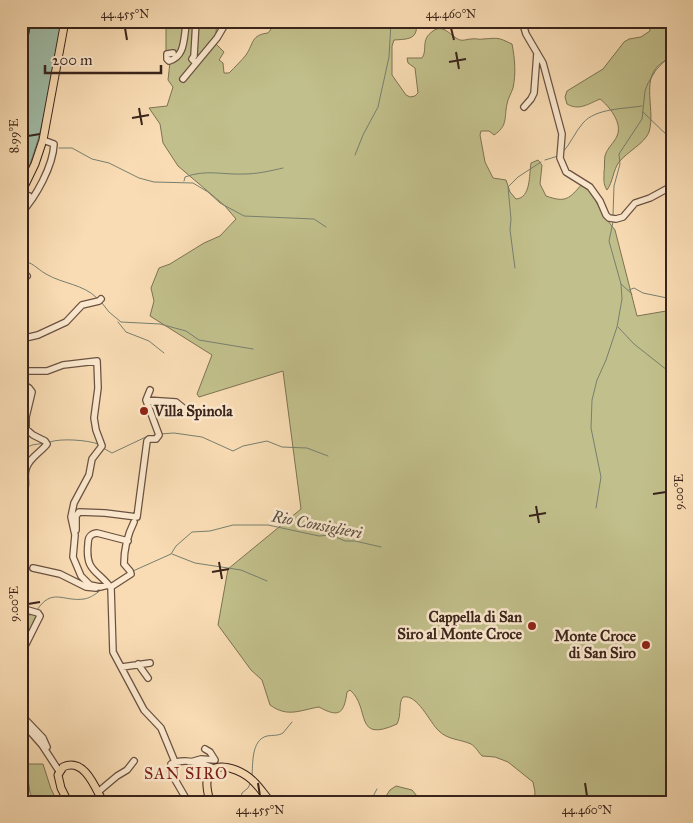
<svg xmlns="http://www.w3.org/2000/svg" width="693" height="823" viewBox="0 0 693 823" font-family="'IM FELL Great Primer',serif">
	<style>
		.green { fill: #c1bf8b; stroke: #7e7253 }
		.water { fill: #9fbca7; stroke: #777f6f }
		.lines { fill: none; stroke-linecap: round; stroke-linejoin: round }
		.stream { stroke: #777f6f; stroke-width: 1 }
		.minor-casing { stroke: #6a5241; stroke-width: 8 }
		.major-casing { stroke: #3a241b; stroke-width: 9 }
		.minor { stroke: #fbe8ce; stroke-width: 5.5 }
		.major { stroke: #f9dcb4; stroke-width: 7 }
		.ticks { fill: none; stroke: #3a241b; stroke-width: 2 }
		.poi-dot { fill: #8f2418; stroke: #fbe8ce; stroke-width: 2 }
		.labels { text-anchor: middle; stroke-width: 5; stroke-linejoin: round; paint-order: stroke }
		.poi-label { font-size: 15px; font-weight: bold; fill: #3a241b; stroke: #fbe8ce; text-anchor: end }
		.water-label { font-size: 16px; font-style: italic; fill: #534a3e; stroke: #fbe8ce }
		.neighbourhood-label { font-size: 16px; letter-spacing: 1px; fill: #7a1f14; stroke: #fbe8ce }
		.neatline { fill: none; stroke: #3a241b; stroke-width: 2 }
		.ticks-label { font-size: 12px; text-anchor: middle; fill: #3a241b }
	</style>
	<rect width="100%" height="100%" fill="#f9dcb4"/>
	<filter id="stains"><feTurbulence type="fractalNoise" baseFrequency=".004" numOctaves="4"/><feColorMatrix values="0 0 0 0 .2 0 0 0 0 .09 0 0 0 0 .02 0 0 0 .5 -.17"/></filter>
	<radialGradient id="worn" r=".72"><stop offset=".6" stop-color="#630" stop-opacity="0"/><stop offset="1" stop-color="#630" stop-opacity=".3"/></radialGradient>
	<!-- green -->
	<path class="green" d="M185 21H218L217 22 215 43 224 52 219 60 223 63 224 73H229C235 67 241 61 246 55 254 43 251 35 268 33L277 21H416C419 40 408 39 394 40L392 46V75L406 95 410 97 415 96 418 93 415 68 408 63 407 58H422C428 49 420 40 433 31 444 23 451 37 460 40 464 41 467 39 471 39 476 38 479 40 483 39 499 38 497 37 512 44 515 59 516 74 513 88 511 94 508 98 507 104 504 118 508 126 494 135L489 131H481L480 135 485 162 493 178 506 180 510 192 516 199C531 198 529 175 531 163L538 160 542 165 540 184 546 196C566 203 569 199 582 184L592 194 604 216 615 230 637 316 672 310V802H534L535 792 533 782 508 762 495 757 482 756C479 753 475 746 471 744 460 739 448 740 439 731 429 722 418 694 403 697 398 703 402 714 397 724 353 744 371 708 350 690L347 692C344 714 339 718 319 707 300 710 288 718 270 705L262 680 251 670 218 625 228 569 301 509 283 371 199 397 197 394 212 355 150 316 154 301 151 288 159 268 170 264 204 243 220 236 236 219 225 206 178 166 163 143 160 124 149 108 167 106 173 87 168 80 170 62 166 52V26L169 24 170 27 176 22 184 23Z
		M649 21H672V58C635 70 657 107 649 132 645 143 627 152 619 162 613 170 613 182 607 190 603 184 604 179 604 172 605 167 604 161 605 156 607 148 614 143 617 136 623 123 609 106 600 99 588 104 579 111 567 104L565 97 567 91 603 69 624 42 629 39 641 37 650 31Z
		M34 614 36 616 21 650V617Z
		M26 764H43L51 789 57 801 63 798 64 802H35L30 793Z
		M396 786 412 790 422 802H382L390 790Z"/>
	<!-- water -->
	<path class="water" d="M31 21H62C51 77 45 134 21 186V74Z"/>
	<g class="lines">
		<!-- stream -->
		<path class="stream" d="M666 60 672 73
			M643 112 672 140
			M59 148H72L92 159 109 163 139 178 154 182 193 183 208 192 220 203 244 216 314 219 326 227
			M563 152C571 143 575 132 583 123 596 108 624 109 642 106
			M355 155 363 135 378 107 389 57 391 21
			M545 160 558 156
			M184 181 185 177C206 169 223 175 244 174 257 174 270 171 283 168
			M613 215 614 186 620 164 619 154 642 119 645 91 648 83 656 70 672 53
			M613 222 609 241 621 284 632 294
			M21 261C32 261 37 269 46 274 63 284 83 284 97 298
			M515 268 510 230 511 219 508 187 518 177 541 162
			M629 290 634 288 643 293 672 299
			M102 303 109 312 121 322 160 324 186 331 199 340 253 349
			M118 322 126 332 149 341 164 353
			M618 327 634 344 672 374
			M160 434 174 433 202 437 233 451 243 446 267 441 282 447 307 448 328 456
			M50 442C60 438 88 440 98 444
			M103 448 112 453 148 436 156 435
			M21 450 32 445 45 443
			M596 508 601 477 591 428 592 400 597 380 606 360 617 327 622 299 621 284
			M172 554 195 563 241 570 267 581
			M133 571 171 554 176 546 192 532 210 531 233 525H268L319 536 331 535 345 541H355L381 547
			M37 610C52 587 63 602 84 599 91 598 97 593 102 589
			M21 617 31 613
			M252 776C253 764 251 740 267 736 273 735 278 736 283 733L292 722
			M240 802 242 793 248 788 250 784
			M370 802 377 789"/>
		<defs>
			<path id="minor" d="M522 21 526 34 543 63 562 134 560 158 566 172 590 187 600 201 606 215 609 218 616 219 623 217 635 203 650 198 672 186
				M173 53 167 54V59L169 61C187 56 183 35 187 21
				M196 63 192 59 194 56 196 21
				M183 79 217 38 227 21
				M524 107 531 99 534 93 537 53
				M21 205 29 196
				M21 213C36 197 53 166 54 144L43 140
				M21 282 27 276
				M21 339 38 335 66 322 82 305 99 301 101 299
				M21 371H47L63 365 97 361 98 388 94 418 96 430 102 446 92 459 89 475 74 503 71 517 75 535 73 557 81 576 90 585 100 587 108 585
				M21 383 29 388 32 392 26 417V429L33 435 45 441 47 444C40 453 29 458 26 469 23 480 29 484 21 497
				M146 400 176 402 187 411
				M76 530V516L79 512 105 513 137 517 147 441 149 439H156L159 435 146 400 150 390
				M128 541 97 533C90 534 88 537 88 544 85 572 98 570 111 588L113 652 144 710 161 728 175 762
				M33 568 60 574 86 587 96 588
				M111 587 131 574 130 571 124 564C124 550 128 534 134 522
				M21 608 38 613 40 616 21 654
				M138 664 148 678
				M122 667 150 663
				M21 715 43 738 47 747
				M21 721 42 745 59 771
				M194 761 201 759 215 760 210 752 205 749
				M98 792 117 776 127 770 134 761
				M70 802 80 799 83 802
				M188 802 170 771 171 764C185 757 201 764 215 768"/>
			<path id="major" d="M21 25 22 21
				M21 55 27 21
				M21 193 35 164 43 140 65 21
				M68 802 61 788 58 775 63 767C84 757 95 787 103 802
				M210 802C207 789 203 778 215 768 228 764 246 773 255 783 261 789 265 796 271 802"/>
		</defs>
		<!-- minor casing -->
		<use href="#minor" class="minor-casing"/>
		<!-- major casing -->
		<use href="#major" class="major-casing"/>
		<!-- minor -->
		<use href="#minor" class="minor"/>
		<!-- major -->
		<use href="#major" class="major"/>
	</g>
	<!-- ticks -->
	<path class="ticks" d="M125 28 127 40M451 28 454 40M456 52 459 69M449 62 466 59M139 108 142 125M132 118 149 115M28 136 40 134M653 494 666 492M536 506 539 523M529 516 546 513M219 562 222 579M212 572 229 569M28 604 40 602M258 783 260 796M585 783 587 796"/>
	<!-- markers -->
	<g class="poi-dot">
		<circle cx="144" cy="411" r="5"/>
		<circle cx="532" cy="626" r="5"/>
		<circle cx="646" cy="645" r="5"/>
	</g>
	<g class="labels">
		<!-- poi labels -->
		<g class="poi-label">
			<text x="154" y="416" text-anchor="start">Villa Spinola</text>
			<text x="522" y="622">Cappella di San<tspan x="522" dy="17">Siro al Monte Croce</tspan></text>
			<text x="636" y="641">Monte Croce<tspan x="636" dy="17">di San Siro</tspan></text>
		</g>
		<!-- water labels -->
		<g class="water-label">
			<text transform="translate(317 524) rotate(11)" y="6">Rio Consiglieri</text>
		</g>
		<!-- neighbourhood labels -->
		<g class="neighbourhood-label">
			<text x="186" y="779">SAN SIRO</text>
		</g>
	</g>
	<!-- margin -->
	<rect width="693" height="823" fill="none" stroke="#f9dcb4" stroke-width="55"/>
	<!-- scale -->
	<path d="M45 65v8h116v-8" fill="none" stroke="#3a241b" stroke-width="2.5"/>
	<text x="52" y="65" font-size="15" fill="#3a241b" stroke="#fbe8ce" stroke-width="4" paint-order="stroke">200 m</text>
	<rect x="28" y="28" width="638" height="768" class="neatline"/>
	<g class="ticks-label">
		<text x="125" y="18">44.455°N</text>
		<text x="451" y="18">44.460°N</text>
		<text transform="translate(14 136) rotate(-90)" y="4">8.99°E</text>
		<text transform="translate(679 492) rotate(-90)" y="4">9.00°E</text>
		<text transform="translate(14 604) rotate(-90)" y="4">9.00°E</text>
		<text x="260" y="814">44.455°N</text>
		<text x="587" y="814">44.460°N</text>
	</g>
	<rect width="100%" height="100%" filter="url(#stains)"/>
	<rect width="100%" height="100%" fill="url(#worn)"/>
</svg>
